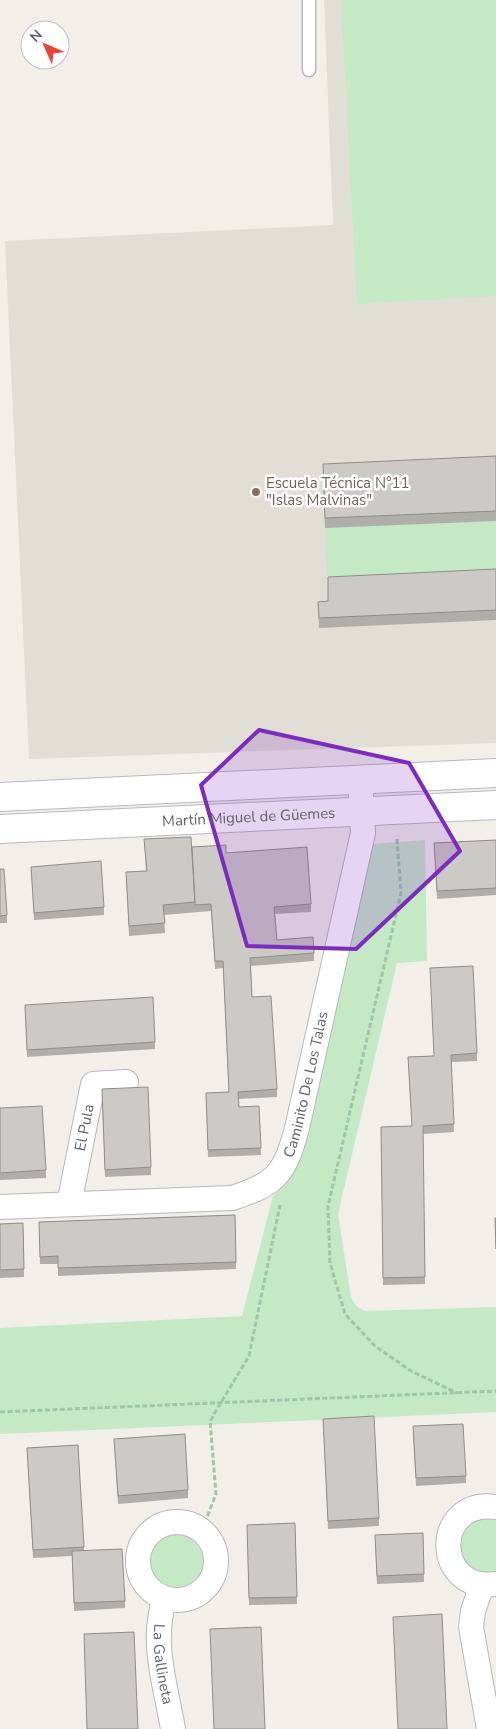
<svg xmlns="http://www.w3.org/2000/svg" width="496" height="1729" viewBox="0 0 496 1729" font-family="'Nunito Sans',sans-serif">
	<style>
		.education { fill: #e1ded6 }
		.green { fill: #c5e8c5 }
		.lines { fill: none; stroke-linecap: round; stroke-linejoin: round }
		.service-casing { stroke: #b5b8bc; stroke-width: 15 }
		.minor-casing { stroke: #b5b8bc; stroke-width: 26 }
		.secondary-casing { stroke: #b6babf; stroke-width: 30 }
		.path { stroke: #9cc7a9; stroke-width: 3; stroke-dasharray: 5 2.5; stroke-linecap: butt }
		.service { stroke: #fff; stroke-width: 12 }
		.minor { stroke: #fff; stroke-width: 24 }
		.secondary { stroke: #fff; stroke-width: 28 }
		.wall { fill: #afaea9 }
		.building { fill: #cccac5; stroke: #8f8d8a }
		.marked { fill: #7b2cbf; fill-opacity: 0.2; stroke: #7b2cbf; stroke-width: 4; stroke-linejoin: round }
		.education-dot { fill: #8d6e63; stroke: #fff; stroke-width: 2 }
		.labels { text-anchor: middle; stroke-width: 5; stroke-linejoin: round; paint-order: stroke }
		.education-label { font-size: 15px; fill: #785e54; stroke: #fff; text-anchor: start }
		.street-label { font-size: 15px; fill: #5f6368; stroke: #fff }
	</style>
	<rect width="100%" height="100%" fill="#f1efe8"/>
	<!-- education -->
	<path class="education" d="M324 0H496V743L29 759 5 241 333 225Z"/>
	<!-- green -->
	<path class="green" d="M341 0H496V296L357 304Z
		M496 521V579L328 587 325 528Z
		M425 840 427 961 397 963 338 1214 351 1297 356 1306 365 1311 496 1307V1412L0 1434V1328L242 1316 273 1196 289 1179 301 1153 371 844Z
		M496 1516V1573L486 1574 469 1568 459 1552 460 1533 474 1518Z
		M147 1561a30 30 0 1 1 60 0a30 30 0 1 1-60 0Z"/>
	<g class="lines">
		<defs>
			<path id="service" d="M309 0V70"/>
			<g id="minor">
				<path id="s1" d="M69 1204 93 1084 126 1082"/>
				<path id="s2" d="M0 1207 232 1198C277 1184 285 1173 297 1128L363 833 360 780"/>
				<path d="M496 1507C432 1498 433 1593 496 1584"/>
				<circle cx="177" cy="1561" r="39"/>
				<path d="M482 1585 473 1611 471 1627 489 1729"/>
				<path id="s3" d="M165 1599C150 1640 166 1687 173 1729"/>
			</g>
			<g id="secondary">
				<path d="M0 797 496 773"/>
				<path id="s4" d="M0 829 496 805"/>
			</g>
		</defs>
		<!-- service casing -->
		<use href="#service" class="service-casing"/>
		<!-- minor casing -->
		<use href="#minor" class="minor-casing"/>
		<!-- secondary casing -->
		<use href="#secondary" class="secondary-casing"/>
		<!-- path -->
		<path class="path" d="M397 839 401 893 328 1206 330 1263 345 1314 375 1346 411 1371 457 1393
			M0 1412 496 1391
			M202 1530 216 1494 210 1421 249 1356 280 1205"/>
		<!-- service -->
		<use href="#service" class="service"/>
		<!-- minor -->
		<use href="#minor" class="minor"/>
		<!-- secondary -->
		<use href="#secondary" class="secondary"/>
	</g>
	<!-- wall -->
	<path class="wall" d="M496 456V521L325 528 323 474Z
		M496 569V620L319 628 318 602 328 601Z
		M144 839 226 853 311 904V912L275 914 277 940 314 953V961L251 966 252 997 277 1089V1097L238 1099 239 1107 259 1106 261 1155 208 1157 206 1093 229 1092 223 968 215 969 211 911 164 915 165 933 129 936 126 872 146 871Z
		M496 840V895L437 899 434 843Z
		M31 867 104 907V915L34 920Z
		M0 869 7 915V923H0Z
		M25 1005 155 1042V1049L27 1057Z
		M477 1053V1061L451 1062 454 1132 423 1134 425 1284 383 1285 381 1127 412 1126 408 1057Z
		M102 1097 151 1167V1175L105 1177Z
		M0 1108 46 1170V1178L0 1180Z
		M235 1215 236 1269 58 1276V1264H40L39 1222Z
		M23 1223 24 1277 0 1278V1224Z
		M323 1419 379 1518V1526L328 1529Z
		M413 1433 466 1476V1483L416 1486Z
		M114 1439 188 1490V1498L118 1504Z
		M78 1445 84 1550 125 1601V1608L74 1611 72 1556 33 1558 27 1448Z
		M295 1523 297 1604 249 1605 247 1525Z
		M423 1533 424 1582 377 1584 375 1543Z"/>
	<!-- building -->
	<path class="building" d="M496 456V511L325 518 323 464Z
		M496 569V610L319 618 318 602 328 601V577Z
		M191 837 195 902 163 905 165 923 129 926 126 872 147 871 144 839Z
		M496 840V888L437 891 434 843Z
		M226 845V853L307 847 311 904 274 907 277 940 313 937 314 953 250 958 252 997 271 996 277 1089 238 1092 239 1107 259 1106 261 1148 208 1150 206 1093 229 1092 223 961H215L211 904 195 905 192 847Z
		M101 861 104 907 34 913 31 867Z
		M0 869H4L7 915 0 916Z
		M473 966 477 1053 451 1055 454 1124 423 1126 425 1277 383 1278 381 1127 412 1126 408 1057 434 1056 430 968Z
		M153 997 155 1042 27 1050 25 1005Z
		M148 1087 151 1167 105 1170 102 1089Z
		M42 1106 46 1170 0 1173V1108Z
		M235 1215 236 1262 58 1268V1256L40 1257 39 1222Z
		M495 1218H496V1249Z
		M23 1223 24 1269 0 1270V1224Z
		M374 1416 379 1518 328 1521 323 1419Z
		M463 1424 466 1476 416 1478 413 1426Z
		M185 1434 188 1490 118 1496 114 1439Z
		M78 1445 84 1547 33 1550 27 1448Z
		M295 1523 297 1597 249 1598 247 1525Z
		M423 1533 424 1574 377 1576 375 1535Z
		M122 1549 125 1601 74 1603 72 1551Z
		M442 1614 447 1729H398L393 1617Z
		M261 1627 265 1729H214L210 1629Z
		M134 1632 138 1729H87L84 1634Z"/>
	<!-- marked area -->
	<path class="marked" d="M259 730 409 763 460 851 356 949 247 946 201 785Z"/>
	<!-- markers -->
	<circle class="education-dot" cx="256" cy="492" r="5"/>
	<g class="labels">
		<!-- education labels -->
		<g class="education-label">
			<text x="266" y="488">Escuela Técnica N°11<tspan x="266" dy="17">"Islas Malvinas"</tspan></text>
		</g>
		<!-- street labels -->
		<g class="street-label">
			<text dy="5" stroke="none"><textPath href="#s4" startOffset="249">Martín Miguel de Güemes</textPath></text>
			<text dy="5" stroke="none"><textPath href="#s2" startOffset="379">Caminito De Los Talas</textPath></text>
			<text dy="5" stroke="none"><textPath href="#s1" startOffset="78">El Pula</textPath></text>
			<text dy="5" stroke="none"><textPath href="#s3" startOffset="66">La Gallineta</textPath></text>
		</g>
	</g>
	<!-- north arrow -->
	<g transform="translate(45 45) rotate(315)"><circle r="24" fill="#ffffff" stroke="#bfc1c3"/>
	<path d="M0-4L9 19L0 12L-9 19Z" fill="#ea4335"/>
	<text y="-8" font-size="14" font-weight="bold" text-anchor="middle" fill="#5f6368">N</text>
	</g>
</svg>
